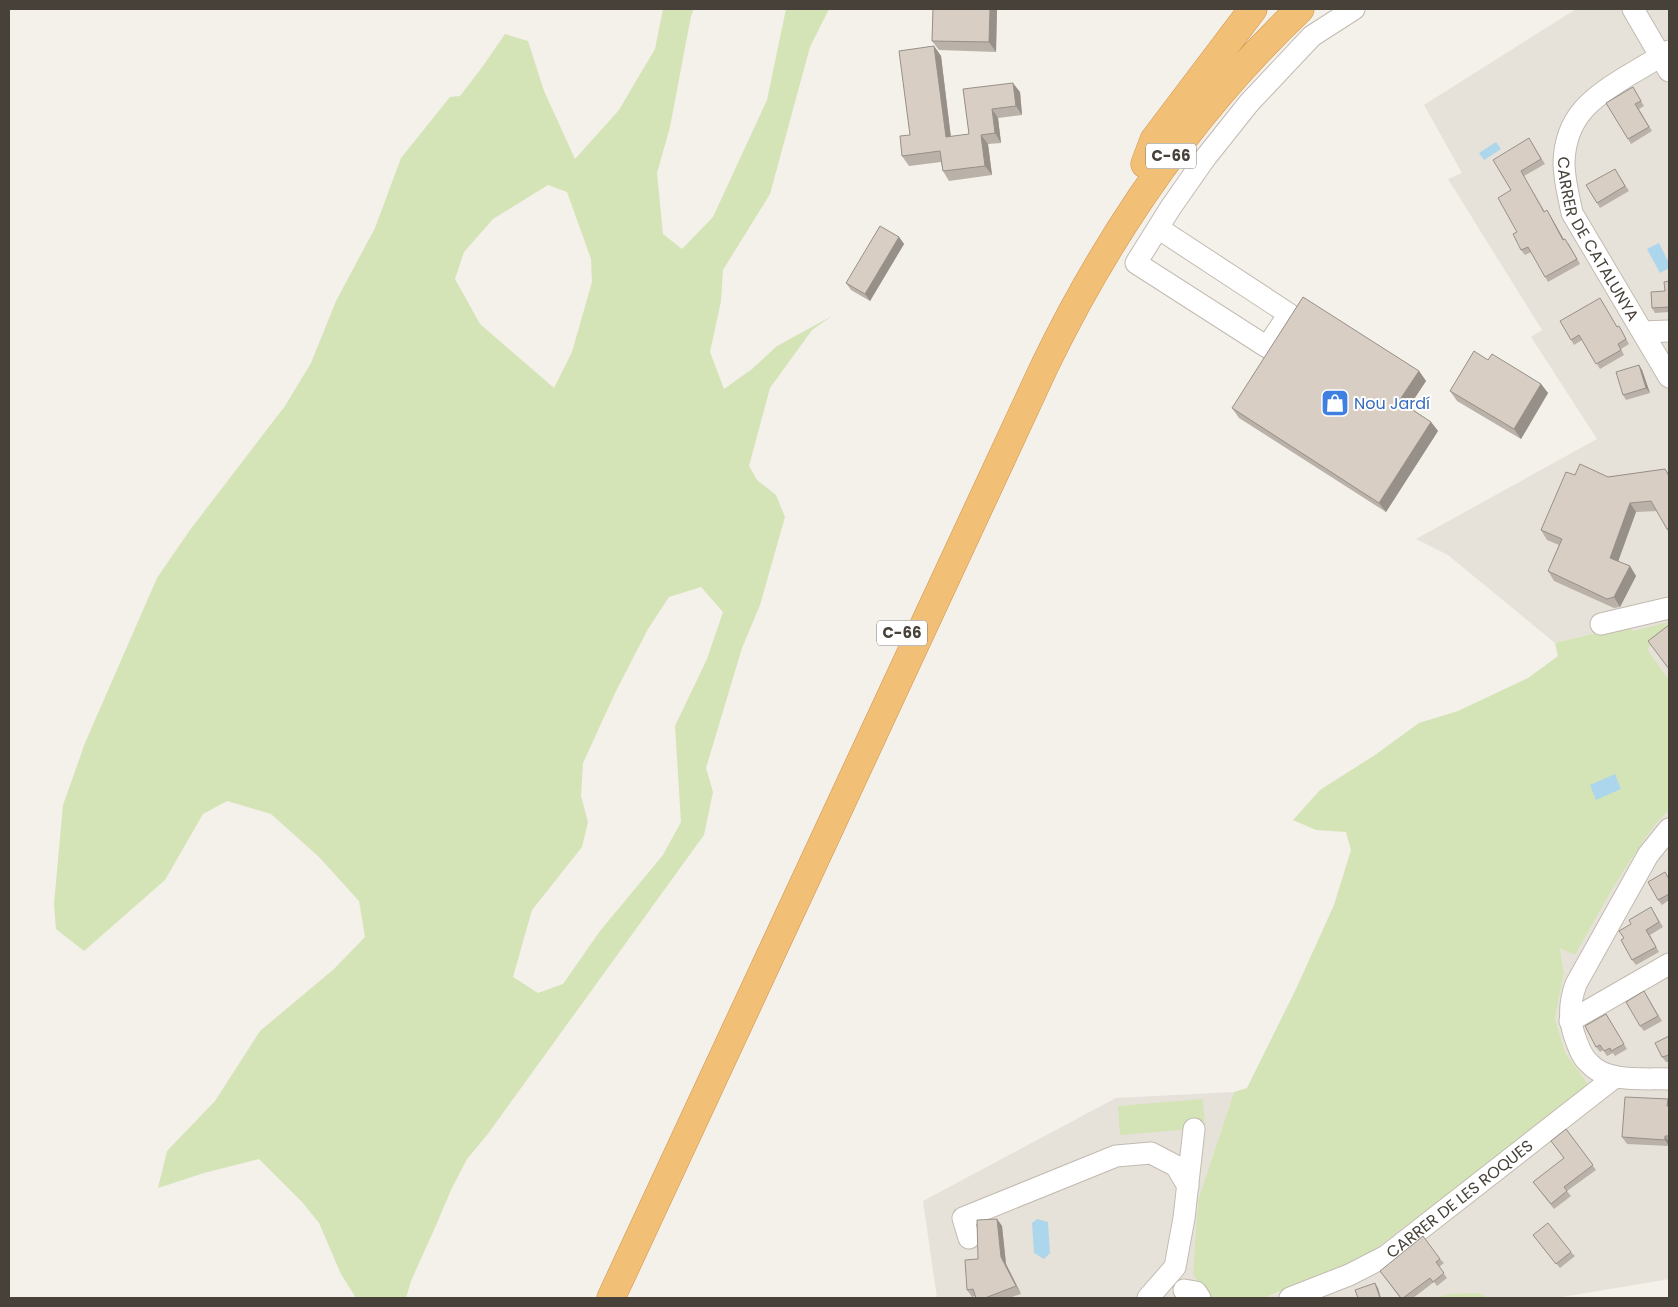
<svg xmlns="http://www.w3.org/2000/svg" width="1678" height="1307" viewBox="0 0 1678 1307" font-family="Poppins,sans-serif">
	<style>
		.residential { fill: #e7e2d9 }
		.green { fill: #d4e4b7; fill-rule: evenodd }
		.water { fill: #acd6eb }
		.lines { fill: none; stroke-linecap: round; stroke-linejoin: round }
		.minor-casing { stroke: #c2bab1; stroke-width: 23 }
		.highway-casing { stroke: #d19347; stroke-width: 29 }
		.minor { stroke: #fff; stroke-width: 21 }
		.highway { stroke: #f2bf77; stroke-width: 28 }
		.wall { fill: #bab1a9 }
		.shaded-wall { fill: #979089 }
		.building { fill: #d8cec4; stroke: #979089 }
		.labels { text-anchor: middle; stroke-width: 4; stroke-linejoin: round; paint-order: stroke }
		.shield { fill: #fff; stroke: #7e7a74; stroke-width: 1 }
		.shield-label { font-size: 15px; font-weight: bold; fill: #474139 }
		.street-label { font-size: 16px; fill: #474139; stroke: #fff }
		.shop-label { font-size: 16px; fill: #366cbe; stroke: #fff; text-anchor: start }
	</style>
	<rect width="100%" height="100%" fill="#f4f0ea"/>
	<!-- residential -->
	<path class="residential" d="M1576 9H1669V680L1628 625 1555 643 1448 555 1416 539 1597 439 1531 337 1542 330 1448 179 1462 173 1424 105Z
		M1669 757V1279L1557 1298H1264L1308 1281 1461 1184 1590 1087 1565 1052 1555 1018 1564 973 1560 947Z
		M1234 1092 1198 1200 1194 1275 1211 1298H937L923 1201 1116 1098Z"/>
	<!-- green -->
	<path class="green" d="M663 9H694L691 16 670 127 657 173 663 234 682 249 713 217 767 100 786 9H829L810 47 770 194 723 270 721 301 710 352 724 389 752 369 777 346 832 316 812 330 770 388 749 466 757 480 776 495 785 517 760 605 742 648 706 768 713 792 704 835 487 1135 467 1159 451 1190 437 1223 411 1281 406 1298H356L341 1274 319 1223 302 1202 259 1159 204 1173 158 1188 167 1151 215 1101 260 1031 334 969 365 937 359 901 319 857 271 814 227 801 203 814 165 880 84 951 56 929 54 904 63 805 85 743 157 578 190 530 285 406 311 363 336 301 375 228 401 158 450 97 460 96 483 66 505 34 528 41 544 91 575 159 619 110 655 49ZM548 185 567 192 591 259 592 282 572 352 554 388 480 324 455 279 464 252 493 219ZM701 587 723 612 707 659 675 726 681 822 663 855 600 931 563 984 538 993 513 977 532 910 582 847 588 822 581 796 583 763 616 691 648 629 669 597Z
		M1669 622V632L1647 649 1669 680V810C1656 822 1646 837 1636 852 1613 885 1595 920 1575 955L1560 948 1564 973 1555 1018 1565 1052 1590 1087 1366 1256 1264 1298H1211L1193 1275 1198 1200 1234 1092 1247 1088 1296 989 1334 905 1351 850 1346 832 1316 830 1293 820 1320 790 1375 755 1419 723 1458 711 1528 678 1558 656 1555 643 1628 625 1633 631Z
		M1203 1099 1205 1128 1120 1135 1118 1106Z
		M1479 1293 1489 1298H1437L1448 1294Z"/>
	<!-- water -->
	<path class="water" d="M1496 142 1501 149 1484 160 1479 153Z
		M1659 243 1669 263V268L1660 273 1647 249Z
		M1615 774 1621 789 1596 800 1590 785Z
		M1037 1219 1048 1222 1050 1253 1044 1259 1034 1253 1032 1223Z"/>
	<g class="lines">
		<defs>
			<g id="minor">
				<path d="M1633 9 1669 71"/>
				<path id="s1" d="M1669 51C1656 59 1643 67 1629 75 1593 97 1565 116 1564 163 1564 180 1569 197 1572 213L1669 377"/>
				<path d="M1158 228 1289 314 1267 347 1136 263 1171 207 1206 157 1249 103 1312 36 1354 9"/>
				<path d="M1643 332 1669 331"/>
				<path d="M1601 624 1669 608"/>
				<path d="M1669 829 1648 855 1576 984C1569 1003 1568 1020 1576 1040 1579 1048 1582 1057 1589 1063 1606 1083 1645 1078 1669 1079"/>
				<path d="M1570 1021 1669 964"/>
				<path d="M969 1238 963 1218 1116 1156 1151 1153 1176 1166 1188 1186"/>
				<path d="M1184 1290 1196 1292 1200 1298"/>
				<path d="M1148 1298 1175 1267 1184 1218 1194 1129"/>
				<path id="s2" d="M1290 1298 1349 1275 1386 1256 1615 1077"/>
			</g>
			<path id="highway" d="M1145 164 1154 140 1253 9
				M611 1298 1045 365C1109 233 1194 110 1300 9"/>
		</defs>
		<!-- minor casing -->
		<use href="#minor" class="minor-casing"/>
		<!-- highway casing -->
		<use href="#highway" class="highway-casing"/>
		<!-- minor -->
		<use href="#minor" class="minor"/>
		<!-- highway -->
		<use href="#highway" class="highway"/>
	</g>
	<!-- wall -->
	<path class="wall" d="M933 9H997L996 52 939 50 932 41Z
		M934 46 941 56 951 137 969 134 963 89 1020 92 1022 115 998 118 1001 143 988 144 992 175 949 181 943 171 941 162 909 166 902 156 910 135Z
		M1636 92 1644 106 1639 109 1652 131 1631 144 1628 139Z
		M1532 143 1545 164 1524 176 1545 212 1547 210 1550 215 1564 240 1569 244 1580 264 1548 282 1531 252 1525 255 1521 250 1511 190Z
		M1615 169 1629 191 1600 208 1597 203Z
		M899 237 904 244 870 301 851 290 846 283Z
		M1669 281V312L1655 313 1652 308 1665 291Z
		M1603 303 1617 327 1622 331 1629 344 1621 349 1624 355 1600 369 1582 340 1574 345 1571 340Z
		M1488 360 1541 384 1548 393 1521 439 1457 401 1450 391Z
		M1639 365 1642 370 1650 393 1626 400 1623 395Z
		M1419 371 1426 381 1409 407 1431 422 1438 431 1386 512 1239 418 1232 408Z
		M1665 469 1669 475V533L1657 511 1636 512 1618 562 1630 566 1636 576 1620 607 1614 608 1554 581 1548 571 1559 545 1547 540 1541 530 1575 475 1608 477Z
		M1669 878V900L1662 905 1658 900Z
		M1654 912 1663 927 1650 935 1659 952 1636 965 1632 960 1624 938Z
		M1647 996 1662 1021 1644 1031 1640 1026Z
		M1606 1014 1627 1049 1615 1056 1613 1053 1607 1056 1603 1050 1600 1052 1596 1047Z
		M1669 1036V1062H1666L1662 1057Z
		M1668 1099 1669 1101V1146L1627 1144 1622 1137Z
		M1566 1129 1596 1170 1567 1191 1571 1196 1554 1209 1533 1182 1564 1159Z
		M997 1219 1002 1226 1006 1264 1021 1294 1009 1298H976L975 1296 972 1297 967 1290 978 1259Z
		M1533 1235 1571 1252 1575 1256 1560 1268Z
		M1440 1259 1444 1263 1439 1267 1447 1278 1437 1286 1434 1282 1413 1298H1400L1380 1271Z"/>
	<!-- shaded-wall -->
	<path class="shaded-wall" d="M990 9H997L996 52 989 42Z
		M934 46 941 56 952 147 946 137Z
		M1013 83 1020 92 1022 115 1016 106Z
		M992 109 998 118 1001 143 995 133Z
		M981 135 988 144 992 175 985 166Z
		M1547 210 1550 215 1567 245 1563 240Z
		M899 237 904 244 870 301 865 294Z
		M1639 365 1642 370 1650 393 1646 388Z
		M1419 371 1426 381 1406 411 1399 401Z
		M1541 384 1548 393 1521 439 1514 429Z
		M1431 422 1438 431 1386 512 1379 503Z
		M1630 503 1636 512 1616 567 1610 558Z
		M1630 566 1636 576 1620 607 1614 597Z
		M1665 1136 1669 1142V1146L1665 1140Z
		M997 1219 1002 1226 1006 1264 1021 1294 1016 1286 1001 1257Z
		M1375 1283 1378 1288 1381 1298H1380Z"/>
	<!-- building -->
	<path class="building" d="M933 9H990L989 42 932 41Z
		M934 46 946 137 969 134 963 89 1013 83 1016 106 992 109 995 133 981 135 985 166 943 171 940 151 902 156 900 136 910 135 899 51Z
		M1633 87 1641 101 1635 104 1649 127 1628 139 1606 103Z
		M1529 138 1541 159 1521 171 1544 212 1547 210 1563 240 1565 239 1577 259 1545 277 1528 247 1521 250 1513 234 1517 232 1498 198 1511 190 1493 160Z
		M1615 169 1625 186 1597 203 1586 185Z
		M880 226 899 237 865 294 846 283Z
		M1669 281V307L1652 308 1651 292 1665 291 1664 282Z
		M1303 297 1419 371 1399 401 1431 422 1379 503 1232 408Z
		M1600 298 1617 327 1619 326 1626 339 1618 344 1621 350 1596 364 1579 335 1571 340 1560 321Z
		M1474 351 1488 360 1492 354 1541 384 1514 429 1450 391Z
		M1639 365 1646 388 1623 395 1616 372Z
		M1580 464 1608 477 1665 469 1669 476V528L1667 529 1651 501 1630 503 1610 558 1630 566 1614 597 1607 599 1548 571 1562 539 1541 530 1566 472 1575 475Z
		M1669 625V669L1648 641Z
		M1665 872 1669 879V894L1658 900 1648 882Z
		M1651 907 1659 922 1646 930 1656 947 1632 960 1621 940 1624 938 1619 931 1631 924 1629 920Z
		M1644 991 1658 1016 1640 1026 1626 1002Z
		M1606 1014 1624 1044 1611 1051 1610 1048 1604 1051 1600 1045 1596 1047 1585 1026Z
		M1669 1036V1055L1662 1057 1655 1043Z
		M1625 1097 1668 1099 1667 1106H1669V1136H1665V1140L1622 1137Z
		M1566 1129 1593 1165 1564 1187 1567 1191 1551 1204 1533 1182 1564 1158 1551 1141Z
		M997 1219 1001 1257 1016 1286 985 1298H976L973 1289 967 1290 965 1260 978 1259 977 1220Z
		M1548 1223 1571 1252 1556 1264 1533 1235Z
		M1423 1236 1440 1259 1436 1262 1444 1273 1433 1282 1430 1278 1403 1298H1401L1380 1271Z
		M1375 1283 1380 1298H1358L1355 1290Z"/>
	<!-- icons -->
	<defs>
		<symbol id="shop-square" viewBox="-11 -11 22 22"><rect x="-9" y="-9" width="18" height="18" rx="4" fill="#3f7fe0" stroke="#fff"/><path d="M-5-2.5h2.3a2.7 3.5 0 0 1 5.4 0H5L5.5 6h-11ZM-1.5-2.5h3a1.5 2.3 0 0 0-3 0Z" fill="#fff"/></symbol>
	</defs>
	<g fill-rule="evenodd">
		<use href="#shop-square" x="1319" y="387" width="32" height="32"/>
	</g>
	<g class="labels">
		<!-- shield labels -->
		<g class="shield">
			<rect x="1146" y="143.5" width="50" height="25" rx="4"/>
			<rect x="877" y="620.5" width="50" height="25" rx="4"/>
		</g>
		<g class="shield-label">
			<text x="1171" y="161">C-66</text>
			<text x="902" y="638">C-66</text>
		</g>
		<!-- street labels -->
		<g class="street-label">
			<text dy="6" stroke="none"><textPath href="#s1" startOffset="246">CARRER DE CATALUNYA</textPath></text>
			<text dy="6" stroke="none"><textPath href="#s2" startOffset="198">CARRER DE LES ROQUES</textPath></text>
		</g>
		<!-- shop labels -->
		<g class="shop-label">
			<text x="1354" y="409">Nou Jardí</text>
		</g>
	</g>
	<!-- border -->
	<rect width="1678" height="1307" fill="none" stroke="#474139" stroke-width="20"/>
</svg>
